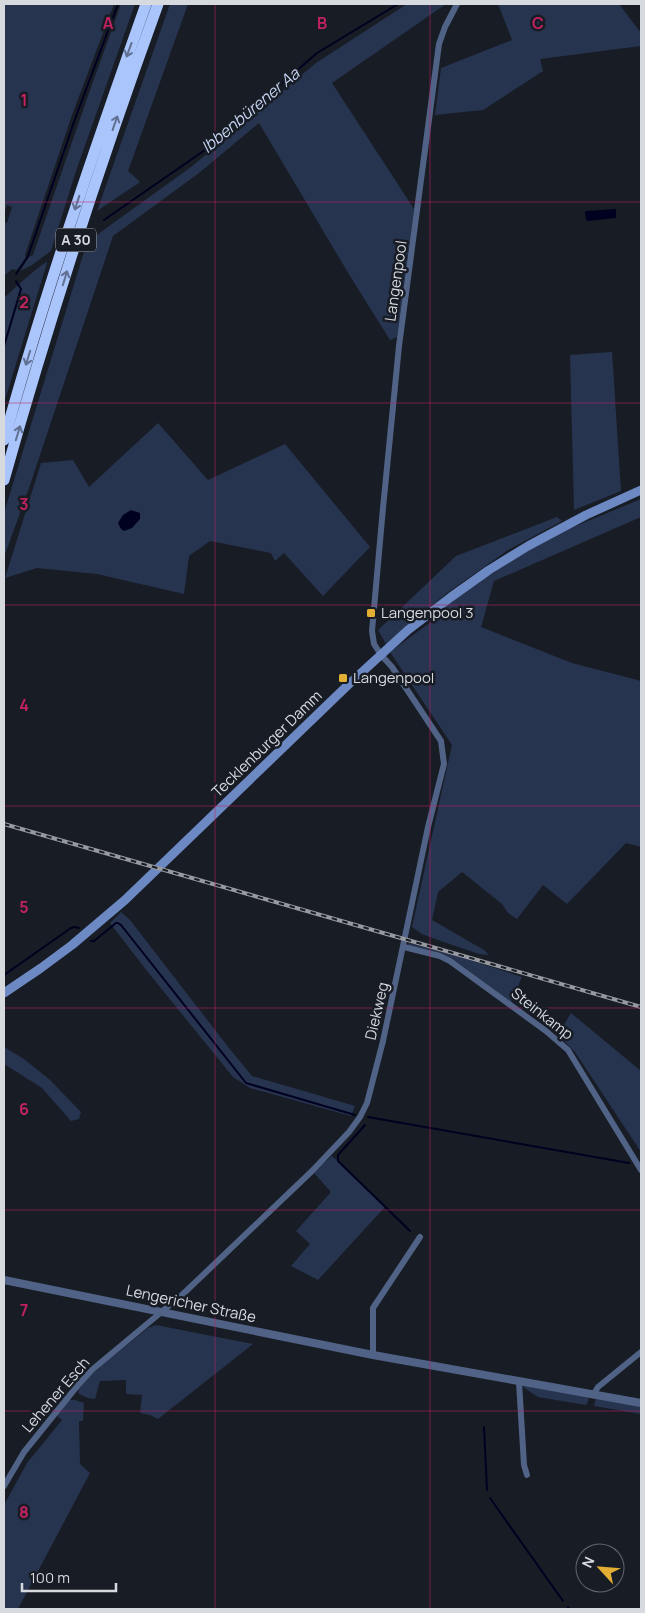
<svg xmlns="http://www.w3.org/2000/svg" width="645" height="1613" viewBox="0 0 645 1613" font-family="Manrope,sans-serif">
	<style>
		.green { fill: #273450 }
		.water { fill: #000020 }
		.pier { fill: #181c25 }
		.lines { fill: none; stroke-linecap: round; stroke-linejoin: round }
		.stream { stroke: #000020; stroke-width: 2 }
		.minor { stroke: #506286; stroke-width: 6 }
		.tertiary { stroke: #506286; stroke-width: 8 }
		.secondary { stroke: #6d89c3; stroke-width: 9 }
		.motorway { stroke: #aac5fc; stroke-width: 11 }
		.rail-casing { stroke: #969aa0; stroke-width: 4 }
		.rail { stroke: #181c25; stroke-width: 2; stroke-dasharray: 5.5; stroke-linecap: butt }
		.oneway { stroke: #617090 }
		.grid { fill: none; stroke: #c32262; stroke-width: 1; stroke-opacity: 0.55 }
		.poi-dot { fill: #e2ae34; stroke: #181c25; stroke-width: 2 }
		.labels { text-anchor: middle; stroke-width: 5; stroke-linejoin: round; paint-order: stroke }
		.shield { fill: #181c25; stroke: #9da0a6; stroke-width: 1 }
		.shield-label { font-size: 14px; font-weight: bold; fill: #d6d9de }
		.street-label { font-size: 15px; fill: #d6d9de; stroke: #181c25 }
		.poi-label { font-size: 15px; fill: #d6d9de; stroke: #181c25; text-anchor: start }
		.water-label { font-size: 16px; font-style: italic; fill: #c5d4f1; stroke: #181c25 }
		.grid-label { font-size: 16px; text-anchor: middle; font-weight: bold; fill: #c32262; stroke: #181c25; stroke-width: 5; stroke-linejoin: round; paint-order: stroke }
	</style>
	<rect width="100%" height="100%" fill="#181c25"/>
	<!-- green -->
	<path class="green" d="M4 4H114L72 115 25 255 26 258 17 270 12 269 4 276V222L7 223 12 207 7 205 4 213Z
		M121 4H135L76 171 51 251 32 265 20 271 29 257 33 255 89 93Z
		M170 4H188L128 171 140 182 97 211Z
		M407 4H446L332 83 414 209 397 337 390 340 350 276 259 123 199 173 113 236 29 488 4 557V513L87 242 191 167 316 63Z
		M498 4H619L641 33V46L540 59 543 71 483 110 435 115 441 68 512 40Z
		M47 261V263L4 403V298C18 285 32 272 47 261Z
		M612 352 621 491 574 510 570 355Z
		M158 423 208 480 285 444 370 547 323 596 284 553 275 561 271 553 210 541 189 556 184 594 97 574 37 568 5 578 41 463 73 460 89 487Z
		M641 499V517L494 581 481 627 572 663 641 681V847L626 843 567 904 543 885 517 919 508 913 502 904 462 872 438 892 432 920 484 950 489 955 479 954 438 940 422 934 412 927 452 745 390 652 431 622 446 605 517 557 571 528Z
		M557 517 562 521 508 550 480 570 447 593 386 644 378 630 456 556Z
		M121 912 130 920 229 1048 252 1076 355 1106 351 1116 250 1088 233 1077 147 971 110 923Z
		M409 943 452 954 522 977 511 1002 453 959 442 953 408 945Z
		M571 1013 641 1071V1152L575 1052 558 1035Z
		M4 1047 24 1059 50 1080 81 1112 79 1119 71 1121 42 1088 4 1064Z
		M332 1156 385 1207 318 1280 291 1266 310 1244 296 1231 331 1192 313 1172Z
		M156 1325 253 1344 158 1419 150 1415 140 1413 142 1395 126 1394V1380L100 1381 95 1399 88 1398 79 1394 78 1388 81 1385 102 1365 148 1328Z
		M524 1386 587 1397 589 1399 586 1405 538 1397 523 1387Z
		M596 1398 641 1406V1414L594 1406Z
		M69 1400H75L84 1403 83 1421H79L80 1464 90 1473 18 1609H4V1505L27 1463 62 1420 57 1416Z"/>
	<!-- water -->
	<path class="water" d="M616 209V218L588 221 586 220 585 212 586 211Z
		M131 510 140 513V519L132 528 124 531 121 529 118 523 123 515Z"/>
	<!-- pier -->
	<path class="pier" d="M103 216 104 221 32 272V265Z"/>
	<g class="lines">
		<!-- stream -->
		<path class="stream" d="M104 220 205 150 317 53 398 4
			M16 274 28 256 75 119 118 4
			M4 346 21 289 16 281
			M91 941H94L116 923H118L121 925 246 1083 355 1115
			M4 975 71 928 74 927 79 928
			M368 1117 629 1163
			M365 1125 338 1155V1161L410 1231
			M484 1427 487 1490
			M490 1498 563 1601
			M568 1607 569 1609"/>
		<!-- minor -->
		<path class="minor" d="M404 947 440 956 450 961 546 1031 568 1050 641 1170
			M373 1355V1308L420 1237
			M519 1382 524 1465 527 1475
			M593 1395 598 1387 641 1352
			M4 1486 24 1452 78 1385 93 1369 183 1294 312 1171 349 1132 360 1117 367 1103 383 1041 428 827 444 764 441 741 392 667 381 655 374 644 372 631 383 508 399 346 439 44 445 27 457 4"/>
		<!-- tertiary -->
		<path class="tertiary" d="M4 1280 373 1355 641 1403"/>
		<!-- secondary -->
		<path class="secondary" d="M4 993 41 968 72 945 125 900 349 684 408 630 451 597 489 570 528 546 586 515 641 490"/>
		<!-- motorway -->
		<path class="motorway" d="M4 440C45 292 95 148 146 4
			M4 480C49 319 101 161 158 4"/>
		<defs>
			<path id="rail" d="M4 824 641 1007"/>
		</defs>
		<!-- rail casing -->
		<use href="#rail" class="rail-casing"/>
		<!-- rail -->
		<use href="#rail" class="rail"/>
	</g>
	<!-- one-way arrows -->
	<defs><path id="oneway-shaft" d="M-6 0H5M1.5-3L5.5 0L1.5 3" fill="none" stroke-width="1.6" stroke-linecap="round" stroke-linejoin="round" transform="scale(1.25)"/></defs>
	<g class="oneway">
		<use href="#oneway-shaft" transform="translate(129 50) rotate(110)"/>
		<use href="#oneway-shaft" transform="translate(115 123) rotate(-71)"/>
		<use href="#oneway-shaft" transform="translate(77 203) rotate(108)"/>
		<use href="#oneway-shaft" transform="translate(65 278) rotate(-73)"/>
		<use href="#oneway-shaft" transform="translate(28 358) rotate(107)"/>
		<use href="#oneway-shaft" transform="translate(18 433) rotate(-73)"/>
	</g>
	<!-- grid -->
	<path class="grid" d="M215 4V1609M430 4V1609M4 202H641M4 403H641M4 605H641M4 806H641M4 1008H641M4 1210H641M4 1411H641"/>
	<!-- markers -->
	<g class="poi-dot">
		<rect x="366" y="608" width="10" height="10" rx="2.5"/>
		<rect x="338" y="673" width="10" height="10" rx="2.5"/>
	</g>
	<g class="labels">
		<!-- shield labels -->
		<rect class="shield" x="56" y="228.5" width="40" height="23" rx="4"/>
		<g class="shield-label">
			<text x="76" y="245">A 30</text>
		</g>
		<!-- street labels -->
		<g class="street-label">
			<text transform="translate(396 281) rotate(-82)" y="5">Langenpool</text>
			<text transform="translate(267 744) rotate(-44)" y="5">Tecklenburger Damm</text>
			<text transform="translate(377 1011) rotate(-77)" y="5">Diekweg</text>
			<text transform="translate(542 1014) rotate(38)" y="5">Steinkamp</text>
			<text transform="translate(191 1304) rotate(12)" y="5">Lengericher Straße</text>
			<text transform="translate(56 1395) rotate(-49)" y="5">Lehener Esch</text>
		</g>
		<!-- poi labels -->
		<g class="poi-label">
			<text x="381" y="618">Langenpool 3</text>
			<text x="353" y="683">Langenpool</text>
		</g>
		<!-- water labels -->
		<g class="water-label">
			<text transform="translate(250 110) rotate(-40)" y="6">Ibbenbürener Aa</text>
		</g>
	</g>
	<g class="grid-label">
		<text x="108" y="29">A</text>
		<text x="322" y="29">B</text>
		<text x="538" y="29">C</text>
		<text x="24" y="106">1</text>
		<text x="24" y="308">2</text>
		<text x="24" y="510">3</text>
		<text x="24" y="711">4</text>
		<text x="24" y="913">5</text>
		<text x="24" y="1115">6</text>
		<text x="24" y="1316">7</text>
		<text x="24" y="1518">8</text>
	</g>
	<!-- border -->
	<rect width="645" height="1613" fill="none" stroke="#d6d9de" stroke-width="10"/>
	<!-- north arrow -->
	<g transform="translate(600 1568) rotate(296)"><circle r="24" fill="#181c25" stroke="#64686f"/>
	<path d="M0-4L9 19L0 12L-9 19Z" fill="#e2ae34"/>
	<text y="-8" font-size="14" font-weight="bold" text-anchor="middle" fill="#d6d9de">N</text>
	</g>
	<!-- scale -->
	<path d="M22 1583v8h94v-8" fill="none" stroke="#d6d9de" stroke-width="2.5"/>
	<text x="30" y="1583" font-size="15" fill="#d6d9de" stroke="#181c25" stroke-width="4" paint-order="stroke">100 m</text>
</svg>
